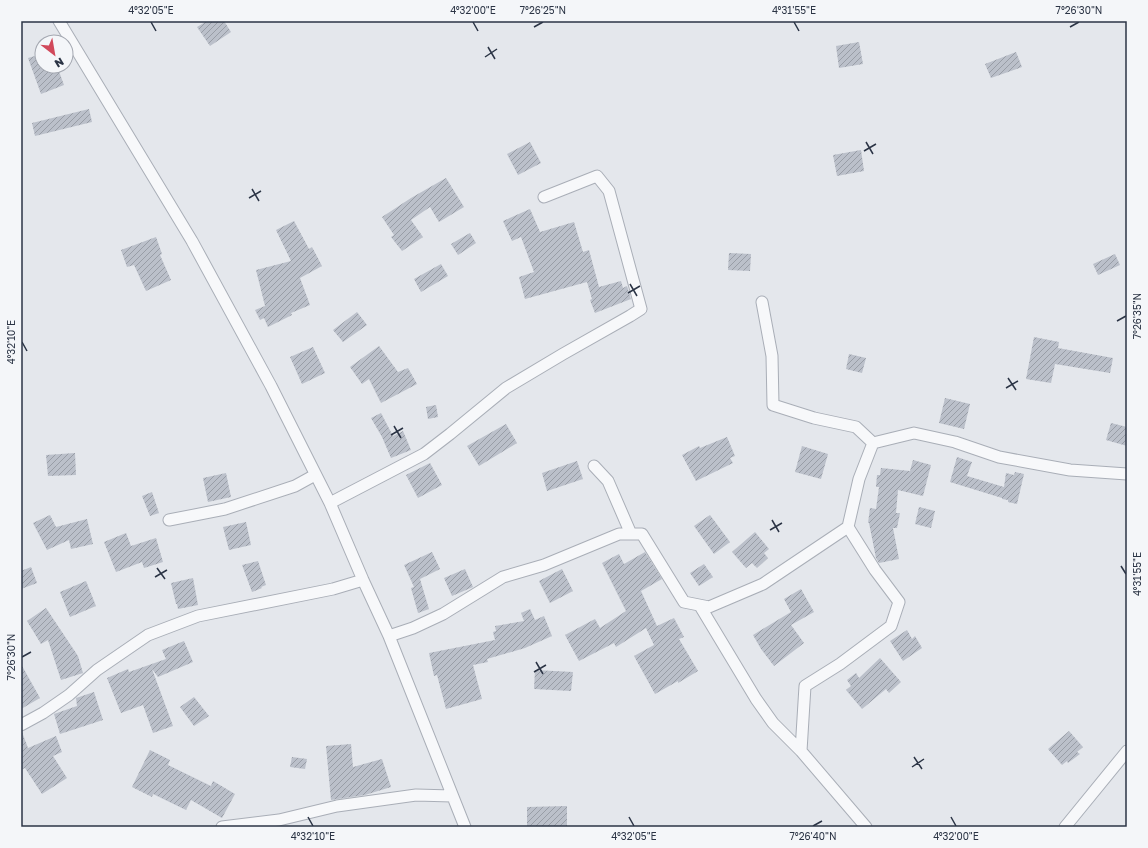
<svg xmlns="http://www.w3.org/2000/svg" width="1148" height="848" viewBox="0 0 1148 848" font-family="'Golos Text',sans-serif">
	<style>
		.building { fill: url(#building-hatch) }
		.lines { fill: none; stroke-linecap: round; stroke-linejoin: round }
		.minor-casing { stroke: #a9aeb7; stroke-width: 13 }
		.minor { stroke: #f7f8fa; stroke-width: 11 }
		.ticks { fill: none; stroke: #2b3445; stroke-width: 1.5 }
		.neatline { fill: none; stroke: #2b3445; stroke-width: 1.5 }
		.ticks-label { font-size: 10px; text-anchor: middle; fill: #2b3445 }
	</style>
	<defs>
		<pattern id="building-hatch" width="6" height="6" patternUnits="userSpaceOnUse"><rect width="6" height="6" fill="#bbc0ca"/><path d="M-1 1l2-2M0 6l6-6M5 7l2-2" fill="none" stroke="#989da6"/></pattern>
	</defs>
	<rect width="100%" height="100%" fill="#e4e7ec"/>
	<!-- building -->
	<path class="building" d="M207 21H224L231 32 210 46 197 27Z
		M859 42 863 64 839 68 836 46Z
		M1016 52 1022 67 991 78 985 64Z
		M42 54V66H57L64 85 41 94 28 58Z
		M89 109 92 122 35 136 32 123Z
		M530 142 541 163 518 175 507 154Z
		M861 150 864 171 837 176 833 155Z
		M446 178 464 207 439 222 430 207 411 220 423 237 402 251 391 237 394 235 382 217 411 198Z
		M530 209 540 232 574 222 583 252 589 250 599 287 621 281 623 288 627 286 631 299 595 313 590 300 592 299 587 282 525 299 519 277 534 272 521 237 512 241 503 221Z
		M294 221 309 249 312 247 322 266 300 278 310 305 291 313 292 315 268 327 264 318 260 320 255 310 265 306 256 270 291 261 276 230Z
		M470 233 476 243 458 255 451 244Z
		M156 237 162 254 160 255 171 280 146 291 134 265 127 267 121 250Z
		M729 253 751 254 750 271 728 270Z
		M1115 254 1120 265 1098 275 1093 264Z
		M441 264 448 276 421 292 414 279Z
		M357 312 367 325 343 342 333 330Z
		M1034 337 1059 342 1058 348 1113 358 1110 373 1055 364 1051 383 1026 379Z
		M379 346 398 372 408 368 417 384 381 403 369 379 362 384 350 367Z
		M313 347 325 373 302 384 290 357Z
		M849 354 866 358 862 373 846 369Z
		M945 398 970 404 964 429 939 423Z
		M436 405 438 417 428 419 426 407Z
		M381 413 393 436 403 431 411 450 391 458 382 437 371 418Z
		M1111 423 1127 427V446L1106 440Z
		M506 424 517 443 479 466 467 446Z
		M727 437 735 456 730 458 733 463 696 481 682 455 699 446 700 448Z
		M802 446 828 454 821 479 795 472Z
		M75 453 76 475 48 476 46 455Z
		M957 457 972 462 967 476 1004 487 1006 473 1014 475 1015 472 1024 474 1017 504 1008 502V500L1002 499V498L950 482Z
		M913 460 931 465 923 496 898 490 896 513H900L897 528H893L899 559 879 563 876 558 869 523H868L870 508 876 509 879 487H876L877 475H880L881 468 910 471Z
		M577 461 583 479 547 491 542 473Z
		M430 463 442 485 418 498 406 475Z
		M226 473 231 497 208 502 203 478Z
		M152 492 159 513 150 516 142 496Z
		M919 507 935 511 931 528 915 524Z
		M50 515 56 527 87 519 93 544 71 549 69 540 47 550 33 523Z
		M710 515 730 542 714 554 694 526Z
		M246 522 251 545 229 550 223 527Z
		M755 532 769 549 764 553 768 558 757 568 752 563 746 568 732 552Z
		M126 533 131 546 156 538 163 562 144 568 142 562 116 572 104 542Z
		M432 552 440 569 420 579 429 609 418 613 411 588 414 587 404 565Z
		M645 552 662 579 641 591 657 626 674 618 684 637 679 639 698 671 678 683V681L655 694 634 656 654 645 646 628 616 647 614 643 579 661 565 635 595 619 600 628 626 611 602 563 619 554 624 564Z
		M258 561 266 585 261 587 262 588 252 592 242 565Z
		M704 564 713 577 699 586 690 573Z
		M31 567 37 583 21 589V571Z
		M465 569 473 587 452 596 444 578Z
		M562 569 573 591 550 603 539 581Z
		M193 578 198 605 178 609 177 604H176L171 583Z
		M86 581 96 606 70 617 60 592Z
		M801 589 814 612 791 625 804 643 774 666 761 649 753 635 791 612 784 599Z
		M46 608 78 656 83 673 61 680 48 640 41 644 27 621Z
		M530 609 535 620 544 616 552 636 525 648 487 659 488 662 473 665 482 699 446 709 437 675 434 676 429 653 495 640 493 632 496 631 495 626 524 621 521 613Z
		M907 630 912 639 915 636 922 648 903 661 890 641Z
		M184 641 193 662 158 677 152 669 173 726 153 733 143 705 121 713 107 678 128 669 129 672 166 659 162 650Z
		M880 658 901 682 889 693 886 689 862 709 846 690 851 686 847 680 856 673 859 678Z
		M21 664 40 698 21 709Z
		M535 670 573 672 571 691 534 689Z
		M94 692 103 720 60 734 54 714 77 706 76 698Z
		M194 697 209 716 194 726 180 707Z
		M1069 731 1083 747 1077 752 1080 754 1068 763 1067 761 1062 765 1048 749Z
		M21 732H22L28 748 56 736 62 752 53 756 67 778 42 794 25 768 21 770Z
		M351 744 353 767 382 759 391 787 365 795 331 800 326 746Z
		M150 750 170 760 168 765 211 786 213 781 235 794 222 818 191 800 186 810 153 794 152 797 132 787Z
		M292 757 307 759 305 769 290 767Z
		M567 806V826L527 827V807Z"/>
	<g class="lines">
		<defs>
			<path id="minor" d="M59 21 192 241 271 386 330 503 363 580 389 636 465 827
				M762 302 772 356 773 405 814 418 856 427 873 443
				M594 466 608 481 631 534
				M330 503 424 454 450 434 506 388 563 354 630 316 641 309 609 191 597 176 544 197
				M169 520 225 509 295 486 315 475
				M848 527 875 570 899 602 891 626 840 664 805 686 801 751 866 827
				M700 606 756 699 773 723 801 751
				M389 636 413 628 443 614 503 577 544 565 619 534H642L684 602 709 607 763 584 848 527 859 479 873 443 914 433 955 442 999 457 1070 470 1127 474
				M21 725 43 713 69 695 97 670 148 635 198 616 333 589 363 580
				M222 827 279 820 337 806 416 795 452 796
				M1065 827 1127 751"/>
		</defs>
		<!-- minor casing -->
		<use href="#minor" class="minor-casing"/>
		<!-- minor -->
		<use href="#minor" class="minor"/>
	</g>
	<!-- ticks -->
	<path class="ticks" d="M151 22 156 31M473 22 478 31M794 22 799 31M534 27 543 22M1070 27 1079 22M488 47 495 59M485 57 497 49M866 142 873 154M864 151 876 144M252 189 259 201M249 198 261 191M630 284 637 296M628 293 640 286M1117 321 1126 316M22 342 27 351M1008 378 1016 390M1006 388 1018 381M394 426 401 438M391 435 403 428M772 520 779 532M770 530 782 523M1121 566 1126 574M157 568 165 579M155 577 167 570M22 657 31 652M536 662 543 674M534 672 546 665M914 757 922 769M912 767 924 759M308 817 313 826M629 817 634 826M951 817 956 826M813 826 822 821"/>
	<!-- border -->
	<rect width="1148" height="848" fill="none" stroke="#f4f6f9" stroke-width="44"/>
	<!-- north arrow -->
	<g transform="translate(54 54) rotate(149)"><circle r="19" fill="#f4f6f9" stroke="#a4a8b1"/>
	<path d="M0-3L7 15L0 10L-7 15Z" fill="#d1495b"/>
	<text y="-6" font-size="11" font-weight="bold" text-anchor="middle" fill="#2b3445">N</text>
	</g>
	<rect x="22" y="22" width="1104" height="804" class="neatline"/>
	<g class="ticks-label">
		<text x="151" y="14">4°32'05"E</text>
		<text x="473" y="14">4°32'00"E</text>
		<text x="543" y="14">7°26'25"N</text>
		<text x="794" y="14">4°31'55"E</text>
		<text x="1079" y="14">7°26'30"N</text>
		<text transform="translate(1137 316) rotate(-90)" y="4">7°26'35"N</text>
		<text transform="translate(11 342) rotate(-90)" y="4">4°32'10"E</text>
		<text transform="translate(1137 574) rotate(-90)" y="4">4°31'55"E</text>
		<text transform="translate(11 657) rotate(-90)" y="4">7°26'30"N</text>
		<text x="313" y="840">4°32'10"E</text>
		<text x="634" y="840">4°32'05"E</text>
		<text x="813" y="840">7°26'40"N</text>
		<text x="956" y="840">4°32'00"E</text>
	</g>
</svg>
